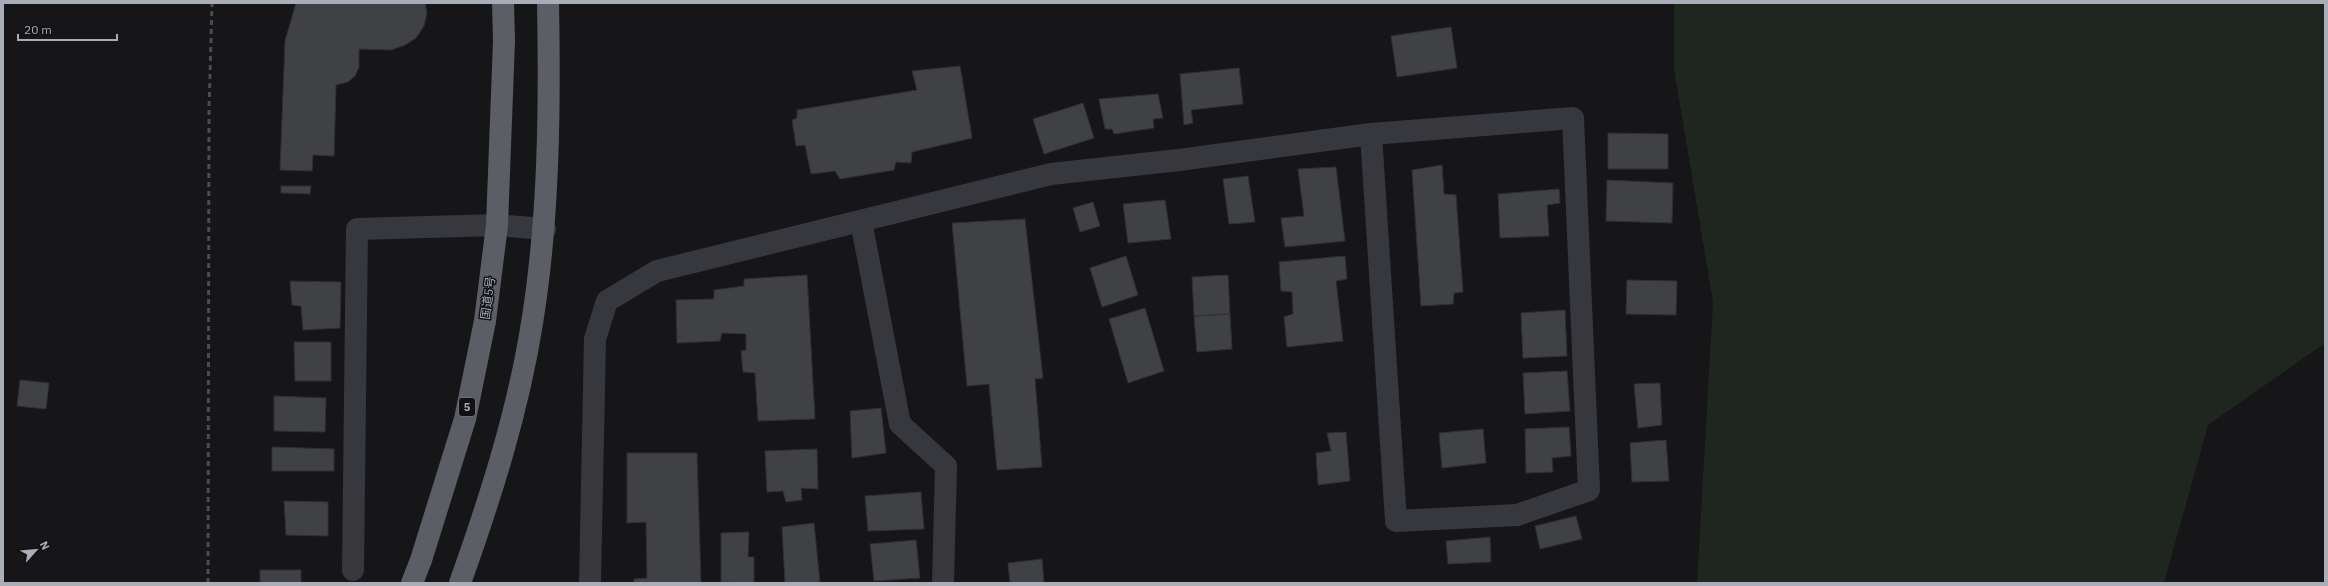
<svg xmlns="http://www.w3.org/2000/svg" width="2328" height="586" viewBox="0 0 2328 586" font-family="'IBM Plex Sans','Noto Sans JP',sans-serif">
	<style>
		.green { fill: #1e261f }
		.building { fill: #404145; stroke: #303034 }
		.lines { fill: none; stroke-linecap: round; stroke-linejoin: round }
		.minor { stroke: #37383d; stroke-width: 22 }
		.trunk { stroke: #5b5e65; stroke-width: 22 }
		.rail { stroke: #4a4c52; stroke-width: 3; stroke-dasharray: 5 4; stroke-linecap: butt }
		.labels { text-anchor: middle; stroke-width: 3; stroke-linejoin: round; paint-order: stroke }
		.shield { fill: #111113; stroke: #7b7e86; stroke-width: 1 }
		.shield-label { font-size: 11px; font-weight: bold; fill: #a8adb8 }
		.street-label { font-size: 12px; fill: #a8adb8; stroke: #111113 }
	</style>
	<rect width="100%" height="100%" fill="#161618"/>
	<!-- green -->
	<path class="green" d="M1674 3H2325V343L2208 425 2164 583H1697L1713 302 1674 69Z"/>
	<!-- building -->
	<path class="building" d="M296 3H425L427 13 424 26 416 38 405 45 391 50 359 49V67L355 76 348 82 336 85 334 156 313 155 312 171 280 170 285 41Z
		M1451 27 1457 68 1397 77 1391 36Z
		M960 66 972 138 912 152 911 163 896 162 894 170 840 179 835 171 811 174 805 145 796 146 792 120 797 118V110L917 90 912 71Z
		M1239 68 1243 104 1191 110 1193 123 1184 125 1180 74Z
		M1158 94 1163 118 1153 119 1154 128 1114 134 1112 129H1105L1099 99Z
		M1083 103 1094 138 1044 154 1033 119Z
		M1608 133 1668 134V169H1608Z
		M1442 165 1444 194 1456 195 1463 292 1454 293 1453 304 1421 306 1412 170Z
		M1336 167 1345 241 1285 247 1281 218 1304 216 1298 169Z
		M1248 176 1255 222 1229 224 1223 179Z
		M1607 180 1673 183 1672 223 1606 221Z
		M281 186H311L310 194 281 193Z
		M1559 189 1560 203 1547 205 1549 236 1500 238 1498 194Z
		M1165 200 1171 239 1128 243 1123 204Z
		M1093 202 1100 226 1080 232 1073 208Z
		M1025 219 1043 378 1035 379 1042 467 997 470 989 384 967 386 952 223Z
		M1126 256 1138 295 1102 307 1090 268Z
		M1345 256 1347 279 1336 281 1343 341 1287 347 1284 317 1293 314 1292 292 1281 291 1279 262Z
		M807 275 815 419 758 421 755 373 743 372 741 351 746 350V334L722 333 720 341 677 343 676 300 714 299V290L744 286V279Z
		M1228 275 1230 314 1194 316 1192 277Z
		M1627 280 1677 281 1676 315 1626 314Z
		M290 281 341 282 340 328 303 330 301 306 292 305Z
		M1145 308 1164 371 1128 383 1109 319Z
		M1565 310 1567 356 1523 358 1521 313Z
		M1230 314 1232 349 1197 352 1194 316Z
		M294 342H331V381H295Z
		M1567 371 1570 411 1525 414 1523 373Z
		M20 380 49 383 46 409 17 406Z
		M1660 383 1662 425 1638 428 1634 384Z
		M274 396 326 398 325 432 274 431Z
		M881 408 886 453 852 458 850 411Z
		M1569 427 1571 456 1552 458 1553 472 1526 473 1525 429Z
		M1483 429 1486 463 1442 468 1439 433Z
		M1346 432 1350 481 1318 485 1316 453 1331 451 1327 433Z
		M1666 440 1669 481 1632 482 1630 443Z
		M272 447 334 449V471H272Z
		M817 449 818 489 801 488 802 500 786 502 783 491 767 492 765 451Z
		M627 453H697L701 583H634V579L647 578 646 522 627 523Z
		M921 492 924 529 868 531 865 496Z
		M284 501 328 502V536L286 535Z
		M1576 516 1582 539 1540 549 1535 526Z
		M814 523 820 583H785L782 527Z
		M749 532 748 557H754V583L721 582V533Z
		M1490 537 1491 562 1448 564 1446 541Z
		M916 540 920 578 874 581 870 544Z
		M1042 559 1044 583H1010L1008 563Z
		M260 570H301V583H260Z"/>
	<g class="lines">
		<!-- minor -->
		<path class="minor" d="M861 221 900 424 946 466 943 583
			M353 570 357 229 497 225 545 229
			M590 583 595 339 607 301 657 271 1051 174 1179 160 1371 134 1573 118 1589 490 1517 515 1396 521 1371 134"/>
		<!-- trunk -->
		<path class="trunk" d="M412 583 421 560 465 419 485 321 497 225 504 41 503 3
			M460 583C490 499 518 412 532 323 549 218 550 109 548 3"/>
		<!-- rail -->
		<path class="rail" d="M208 583 209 111 212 3"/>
	</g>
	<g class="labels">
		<!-- shield labels -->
		<rect class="shield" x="459" y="398" width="16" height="18" rx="3"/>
		<g class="shield-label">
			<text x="467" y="411">5</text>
		</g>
		<!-- street labels -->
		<g class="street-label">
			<text transform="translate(488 298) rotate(-82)" y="4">国道5号</text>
		</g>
	</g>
	<!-- border -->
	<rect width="2328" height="586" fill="none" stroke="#a8adb8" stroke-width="8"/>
	<!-- north arrow -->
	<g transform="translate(36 550) rotate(63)" stroke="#111113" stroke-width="3" paint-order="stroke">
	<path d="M0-3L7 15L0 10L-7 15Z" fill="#a8adb8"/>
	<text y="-6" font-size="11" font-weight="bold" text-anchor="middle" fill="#a8adb8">N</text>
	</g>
	<!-- scale -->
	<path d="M18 34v6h99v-6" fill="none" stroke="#a8adb8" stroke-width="2"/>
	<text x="24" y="34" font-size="12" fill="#a8adb8" stroke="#111113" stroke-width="3" paint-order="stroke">20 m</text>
</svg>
